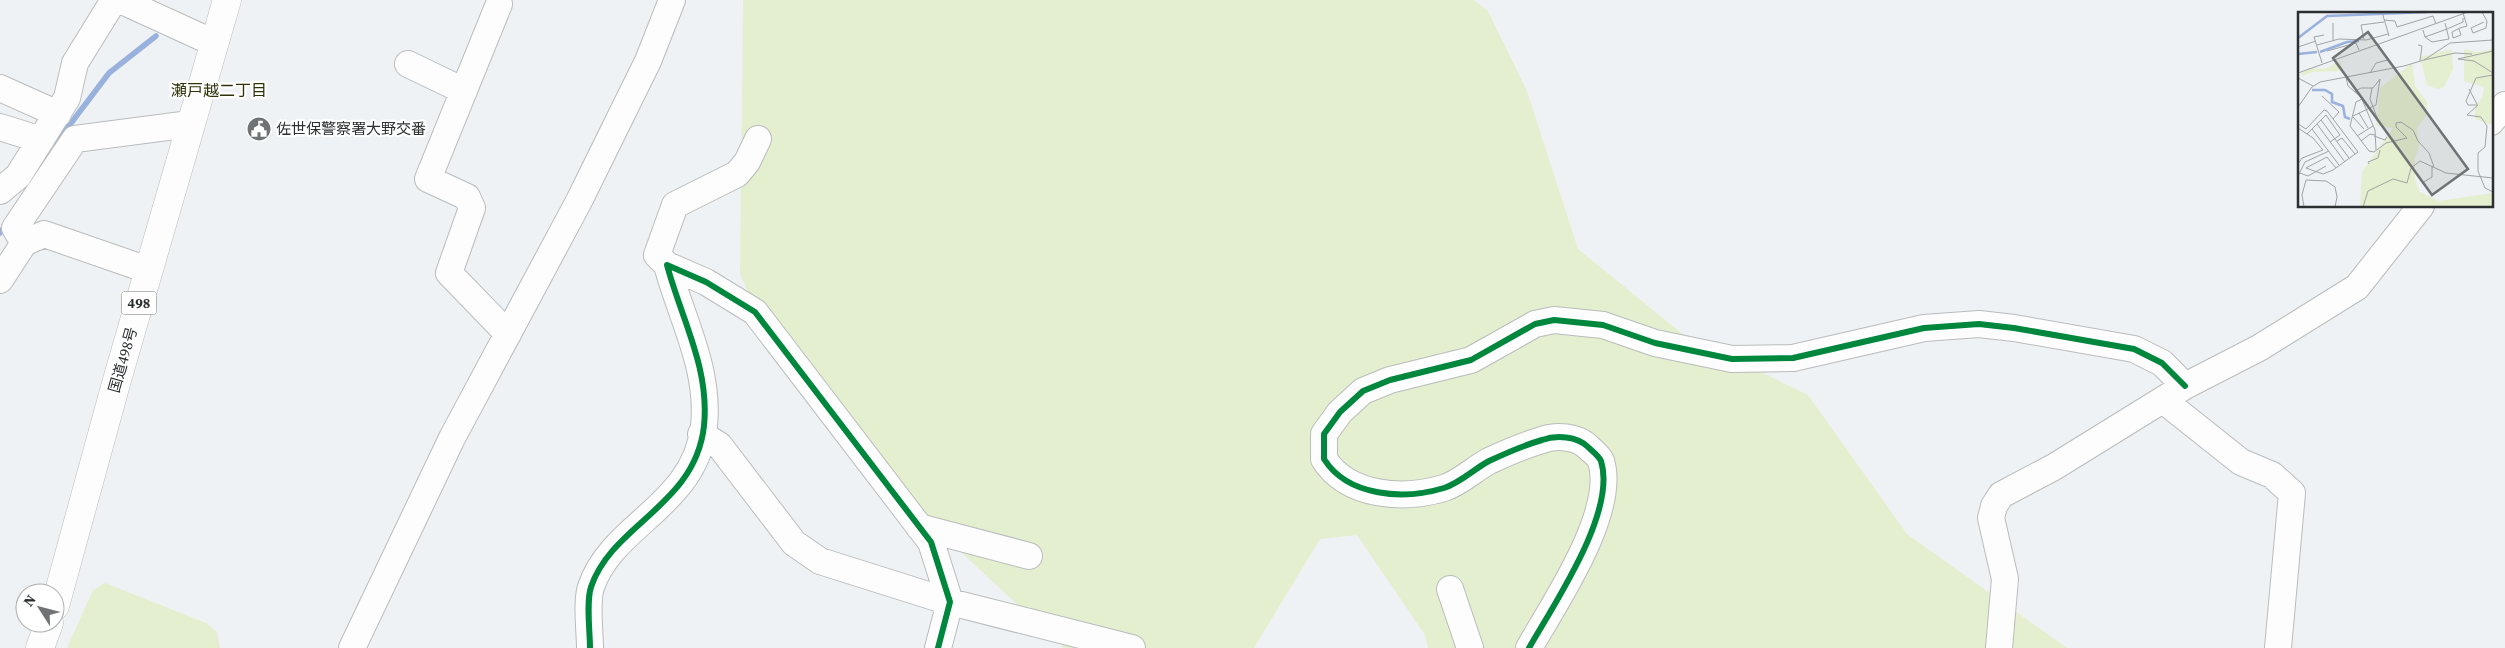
<svg xmlns="http://www.w3.org/2000/svg" width="2505" height="648" viewBox="0 0 2505 648" font-family="'Source Serif 4','Noto Sans JP',serif">
	<style>
		.green { fill: #e4efcf }
		.lines { fill: none; stroke-linecap: round; stroke-linejoin: round }
		.stream { stroke: #99b1dd; stroke-width: 5.5 }
		.minor-casing { stroke: #b9bcbd; stroke-width: 28 }
		.highway-casing { stroke: #b9bcbd; stroke-width: 29 }
		.minor { stroke: #fdfdfd; stroke-width: 26 }
		.highway { stroke: #fdfdfd; stroke-width: 28 }
		.cycleway-casing { stroke: #fff; stroke-width: 9 }
		.cycleway { stroke: #00873e; stroke-width: 6 }
		.labels { text-anchor: middle; stroke-width: 4.5; stroke-linejoin: round; paint-order: stroke }
		.shield { fill: #fff; stroke: #6b6d6e; stroke-width: 1 }
		.shield-label { font-size: 14px; font-weight: bold; fill: #2c2f30 }
		.poi-label { font-size: 15px; fill: #2c2f30; stroke: #fff; text-anchor: start }
		.street-label { font-size: 15px; fill: #2c2f30; stroke: #fff }
		.neighbourhood-label { font-size: 16px; fill: #2f330a; stroke: #fff }
		.inset-river { fill: none; stroke: #99b1dd; stroke-width: 2.5 }
		.inset-road { fill: none; stroke: #a1a4a6; stroke-width: 1 }
		.view { fill: #707375; fill-opacity: 0.15; stroke: #707375; stroke-width: 2.5 }
		.inset-edge { fill: none; stroke: #2c2f30; stroke-width: 2.5 }
	</style>
	<rect width="100%" height="100%" fill="#eff2f4"/>
	<!-- green -->
	<path class="green" d="M743 0H1474L1488 11 1527 91 1578 249 1680 332 1808 395 1907 534 2067 648H1428L1425 635 1357 535 1320 539 1254 648H1064L932 525 774 349 740 274Z
		M105 583 206 623 217 632 220 648H67L93 590Z"/>
	<g class="lines">
		<!-- stream -->
		<path class="stream" d="M56 143 109 73 156 36
			M0 233 7 223"/>
		<defs>
			<path id="minor" d="M120 0 214 43
				M499 4 428 179 467 197 472 208 449 273 508 334
				M408 64 464 91
				M0 88 58 114
				M2491 122 2505 105
				M0 127 41 140
				M0 191 18 176 67 98 75 63 114 0
				M24 243 15 228 75 139 190 124
				M667 265 657 255 675 205 737 174 747 162 758 139
				M0 280 24 243 44 234 148 270
				M2163 400 2241 462 2272 475 2292 493 2278 648
				M701 434 719 445 794 543 820 561 950 602 1132 648
				M919 527 1029 556
				M1450 589 1470 648
				M352 648 452 438 579 201 648 61 672 0
				M590 648C590 632 586 602 591 587 612 524 695 506 704 426 710 368 681 318 667 265L706 282 755 312 931 542 950 602 938 648
				M1529 648C1554 604 1617 512 1601 461 1599 456 1592 451 1588 447 1577 436 1556 435 1542 440 1525 445 1506 453 1489 461 1474 469 1460 483 1444 488 1404 500 1348 497 1324 459V434L1340 412 1363 391 1390 380 1471 360 1535 324 1554 320 1603 325 1655 343 1732 359 1793 358 1924 328 1979 324 2014 328 2134 349 2162 363 2185 386
				M1999 648 2005 579 1991 518 1994 506 2001 495 2054 467 2185 386 2259 348 2357 287 2421 206"/>
			<path id="highway" d="M55 606 117 380 227 0
				M40 648 49 623"/>
		</defs>
		<!-- minor casing -->
		<use href="#minor" class="minor-casing"/>
		<!-- highway casing -->
		<use href="#highway" class="highway-casing"/>
		<!-- minor -->
		<use href="#minor" class="minor"/>
		<!-- highway -->
		<use href="#highway" class="highway"/>
		<defs>
			<path id="cycleway" d="M590 648C590 632 586 602 591 587 612 524 695 506 704 426 710 368 681 318 667 265L706 282 755 312 931 542 950 602 938 648
				M1529 648C1554 604 1617 512 1601 461 1599 456 1592 451 1588 447 1577 436 1556 435 1542 440 1525 445 1506 453 1489 461 1474 469 1460 483 1444 488 1404 500 1348 497 1324 459V434L1340 412 1363 391 1390 380 1471 360 1535 324 1554 320 1603 325 1655 343 1732 359 1793 358 1924 328 1979 324 2014 328 2134 349 2162 363 2185 386"/>
		</defs>
		<!-- cycleway casing -->
		<use href="#cycleway" class="cycleway-casing"/>
		<!-- cycleway -->
		<use href="#cycleway" class="cycleway"/>
	</g>
	<!-- icons -->
	<defs>
		<symbol id="civic-disc" viewBox="-11 -11 22 22"><circle r="9.5" fill="#707375" stroke="#fff"/><path d="M-.6-6.5H3V-4.5H.6V-3L4-1V1h2V6H-6V1h2V-1L-.6-3ZM-1.2 2.5V6h2.4V2.5Z" fill="#fff"/></symbol>
	</defs>
	<g fill-rule="evenodd">
		<use href="#civic-disc" x="245" y="115" width="28" height="28"/>
	</g>
	<g class="labels">
		<!-- shield labels -->
		<rect class="shield" x="121.5" y="291.5" width="35" height="23" rx="4"/>
		<g class="shield-label">
			<text x="139" y="308">498</text>
		</g>
		<!-- poi labels -->
		<g class="poi-label">
			<text x="276" y="134">佐世保警察署大野交番</text>
		</g>
		<!-- street labels -->
		<g class="street-label">
			<text transform="translate(123 360) rotate(-74)" y="5">国道498号</text>
		</g>
		<!-- neighbourhood labels -->
		<g class="neighbourhood-label">
			<text x="219" y="96">瀬戸越二丁目</text>
		</g>
	</g>
	<!-- overview -->
	<g transform="translate(2298 12)">
		<rect width="195" height="195" fill="#eff2f4"/>
		<path d="M154 37 155 57 146 75 139 77 129 73 122 45ZM166 37 178 40 195 37V113L177 107V95L184 86 186 75 166 69ZM42 49 44 56 42 59 14 60 5 64 3 61 14 56 27 57ZM114 51 117 74 129 90V102L119 116 121 135 117 146V168L122 180 140 189 195 181V195H62L64 160 95 116 78 114 82 76Z" fill="#e4efcf"/>
		<path class="inset-river" d="M0 26 29 4 129 0M22 40 49 30 61 29M0 42 19 40M14 78H27L34 82V90L45 94 47 105 52 107"/>
		<path class="inset-road" d="M84 0 91 24M184 0 189 9 188 16 175 21 173 16 186 10M86 8 97 9 99 15 135 4 138 12M35 11V28M149 17 165 10V6M161 17 163 23 155 26 154 20 162 16 169 14 165 1M125 18 127 25 149 17M127 25 134 30 151 27 147 11M66 28 63 13 86 10M19 33 41 27 68 28 90 22M120 33 124 34 122 49M0 35 18 29M29 39 58 31 61 38M195 39 160 47 176 49 195 61M126 48 157 41 174 42M24 51 16 25 26 23M0 61 170 0M72 61 78 51 90 48M195 63 178 66 168 89 170 93H180L169 103 183 105 189 114 187 135 180 141V159L187 176 195 180M48 65 50 74 63 85 77 118 78 138M0 66 15 74M74 76 72 87 80 108M171 77 179 92M24 84 41 100 35 107M64 87 58 90 52 114 71 139 76 140 88 131 109 126 98 115V111L103 110 115 118 120 129 131 141 136 155M0 95 14 75 22 70 106 54 126 48 152 31 195 28M61 101 70 116M28 103 42 123 32 130M55 104 78 93 82 67 75 76H63L56 80M55 105 66 117M23 108 51 146M0 112 8 117 26 98 29 99 60 140 35 158 25 162 8 156 29 145 38 156M19 112 47 150M0 116 15 126 25 138 4 146 0 152M14 117 41 153M9 122 28 103M59 124 75 114M76 124 87 128 89 125M39 129 44 126 57 142M63 129 72 122 77 123M71 152 70 150 80 146 82 138M2 161 10 164 28 154M0 164 7 150 31 139M124 171 134 165V154M6 195 4 183 8 168 28 169 37 175 39 185 37 195M65 195 70 179 95 167 109 171 113 156 122 149 148 161 195 166"/>
		<path class="view" d="M70 20 170 157 134 183 35 46Z"/>
		<rect width="195" height="195" class="inset-edge"/>
	</g>
	<!-- north arrow -->
	<g transform="translate(40 608) rotate(306)"><circle r="24" fill="#ffffff" stroke="#abacac"/>
	<path d="M0-4L9 19L0 12L-9 19Z" fill="#707375"/>
	<text y="-8" font-size="14" font-weight="bold" text-anchor="middle" fill="#2c2f30">N</text>
	</g>
</svg>
